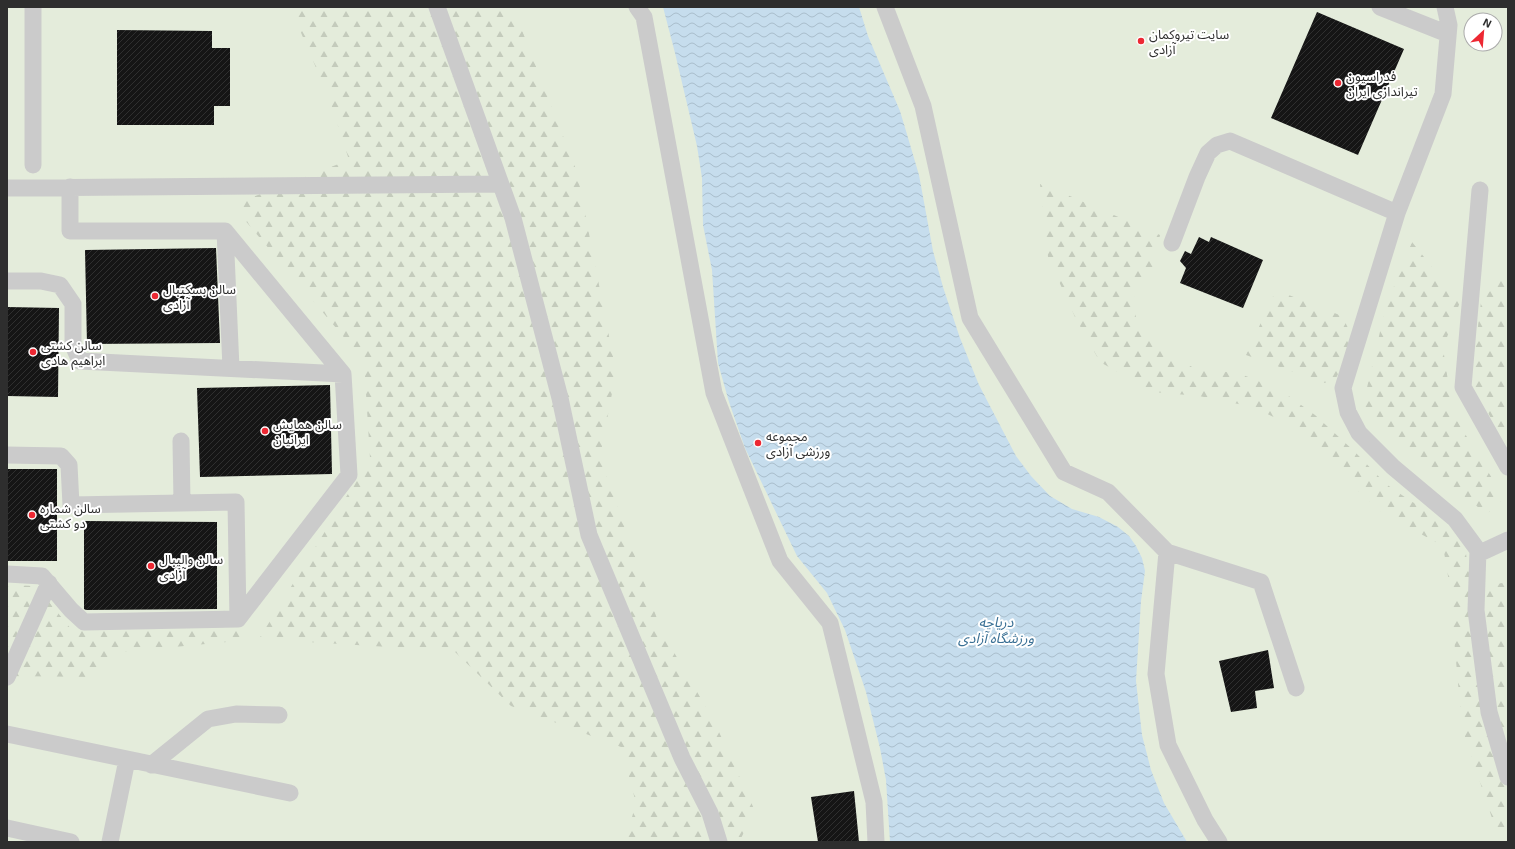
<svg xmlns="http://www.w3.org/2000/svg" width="1515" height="849" viewBox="0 0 1515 849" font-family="'Exo 2','Noto Sans Arabic',sans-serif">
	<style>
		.grass { fill: #e4ecdb; fill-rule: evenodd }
		.forest { fill: url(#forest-firs) }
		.water { fill: url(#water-waves) }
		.building { fill: url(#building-hatch) }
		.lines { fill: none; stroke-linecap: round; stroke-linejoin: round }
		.minor { stroke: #cbcbcb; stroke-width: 17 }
		.poi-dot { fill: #ed2833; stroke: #fff; stroke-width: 1.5 }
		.labels { text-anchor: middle; stroke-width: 4; stroke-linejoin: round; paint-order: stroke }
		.poi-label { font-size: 13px; fill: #2e2e2e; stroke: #fff; text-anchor: start }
		.water-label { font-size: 14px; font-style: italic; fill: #386f94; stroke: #fff }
	</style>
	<defs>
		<pattern id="forest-firs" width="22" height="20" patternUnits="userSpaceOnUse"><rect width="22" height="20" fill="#e4ecdb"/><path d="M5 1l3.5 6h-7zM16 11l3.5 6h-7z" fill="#c4cbbc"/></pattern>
		<pattern id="water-waves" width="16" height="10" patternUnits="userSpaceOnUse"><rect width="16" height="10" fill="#c6dded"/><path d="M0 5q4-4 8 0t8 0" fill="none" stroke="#aabecc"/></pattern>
		<pattern id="building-hatch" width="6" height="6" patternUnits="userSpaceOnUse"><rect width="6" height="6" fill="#151515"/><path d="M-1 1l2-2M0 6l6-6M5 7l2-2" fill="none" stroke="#2f2f2f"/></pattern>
	</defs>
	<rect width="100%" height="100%" fill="#fff"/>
	<!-- grass -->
	<path class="grass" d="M7 7H1508V842H7ZM1471 20H1495V44H1471Z"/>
	<!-- forest -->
	<path class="forest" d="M290 7H513L577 172 616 372 600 457 661 630 714 721 755 811 739 842H625L636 803 621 747 511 706 454 651 259 639 110 653 96 677 7 676V585L36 586 71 629 238 630 259 639 370 458 364 361 232 205 349 160 329 98Z
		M1040 184 1056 190 1160 235 1150 280 1133 281 1136 319 1148 338 1171 356 1196 369 1238 373 1279 389 1315 415 1354 451 1386 484 1409 500 1445 521 1465 546 1467 561 1478 587 1508 582V842H1500L1462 728 1449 582 1443 546 1384 514 1357 490 1296 428 1253 407 1199 396 1153 392 1100 362 1075 317 1048 257Z
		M1412 242 1460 302 1443 348 1453 414 1504 498 1487 514 1409 454 1362 409 1386 306Z
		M1508 271V448L1471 383 1481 302 1501 277Z
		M1276 290 1342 316 1350 332 1349 352 1335 380 1324 383 1246 355Z"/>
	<!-- water -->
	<path class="water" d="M663 7H859L868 36 900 111 906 131 919 175 933 251 943 287 960 338 979 385 1016 456 1031 476 1050 496 1072 509 1099 517 1118 527 1129 536 1136 546 1142 558 1145 571 1141 601 1136 681 1142 735 1151 770 1164 803 1187 842H890L886 780 880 748 866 692 845 630 827 593 797 556 745 448 729 402 718 363 712 270 703 225 702 178 697 146 675 53Z"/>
	<!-- building -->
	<path class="building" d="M1317 12 1404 49 1358 155 1271 118Z
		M117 30 212 31V48H230V106H214V125H117Z
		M1199 237 1209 242 1211 237 1263 260 1243 308 1180 283 1186 268 1180 261 1185 251 1191 254Z
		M216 248 220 343 87 344 85 250Z
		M7 307 59 308 58 397 7 396Z
		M330 385 332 474 200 477 197 388Z
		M7 469H57V561H7Z
		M84 521 217 522V609L86 610 84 609Z
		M1268 650 1274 688 1255 691 1257 708 1231 712 1219 661Z
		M854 791 859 842H818L811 797Z"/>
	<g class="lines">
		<!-- minor -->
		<path class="minor" d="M33 7V165
			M437 7 513 218 560 398 589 535 682 758 710 813 719 842
			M637 7 644 17 714 393 780 561 830 623 874 802 876 842
			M885 7 923 106 970 318 1064 472 1108 492 1167 552 1261 582 1296 688
			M1380 7 1448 34
			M1445 7 1449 25 1443 94 1397 213 1343 388 1348 412 1359 433 1393 467 1455 519 1480 553 1508 540
			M7 188 500 184
			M1480 190 1463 387 1508 467
			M225 231 231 368
			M1172 243 1197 177 1208 153 1217 145 1230 141 1397 213
			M7 281H41L60 285 73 304V345L80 361 343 374
			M181 441 182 503
			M7 455 61 456 69 465 71 505 236 502 238 619
			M1478 550 1476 610 1489 712 1508 777
			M1167 552 1156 674 1168 745 1205 820 1219 842
			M7 574 42 576 71 610 84 622 238 619 349 475 343 374 225 231H70V187
			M7 677 49 583
			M7 734 290 793
			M151 765 208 719 236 714 279 715
			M7 828 71 842
			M110 842 127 760"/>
	</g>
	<!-- markers -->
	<g class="poi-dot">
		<circle cx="1141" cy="41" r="4"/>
		<circle cx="1338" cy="83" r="4"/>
		<circle cx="155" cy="296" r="4"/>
		<circle cx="33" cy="352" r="4"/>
		<circle cx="265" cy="431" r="4"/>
		<circle cx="758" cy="443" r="4"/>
		<circle cx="32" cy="515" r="4"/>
		<circle cx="151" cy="566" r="4"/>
	</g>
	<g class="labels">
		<!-- poi labels -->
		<g class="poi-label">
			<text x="1149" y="39">سایت تیروکمان<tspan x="1149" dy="15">آزادی</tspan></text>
			<text x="1346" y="81">فدراسیون<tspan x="1346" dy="15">تیراندازی ایران</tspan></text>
			<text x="163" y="294">سالن بسکتبال<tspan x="163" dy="15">آزادی</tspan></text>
			<text x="41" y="350">سالن کشتی<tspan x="41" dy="15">ابراهیم هادی</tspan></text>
			<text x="273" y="429">سالن همایش<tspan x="273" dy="15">ایرانیان</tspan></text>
			<text x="766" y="441">مجموعه<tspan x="766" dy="15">ورزشی آزادی</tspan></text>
			<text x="40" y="513">سالن شماره<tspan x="40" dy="15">دو کشتی</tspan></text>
			<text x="159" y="564">سالن والیبال<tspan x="159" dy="15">آزادی</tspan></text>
		</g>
		<!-- water labels -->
		<g class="water-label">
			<text x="996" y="627">دریاچه<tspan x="996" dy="16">ورزشگاه آزادی</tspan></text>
		</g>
	</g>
	<!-- border -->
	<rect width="1515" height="849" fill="none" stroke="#2e2e2e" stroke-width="16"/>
	<!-- north arrow -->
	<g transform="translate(1483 32) rotate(26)"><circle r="19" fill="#ffffff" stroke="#ababab"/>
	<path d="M0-3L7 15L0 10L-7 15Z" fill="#ed2833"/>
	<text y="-6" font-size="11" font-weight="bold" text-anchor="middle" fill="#2e2e2e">N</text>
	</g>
</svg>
